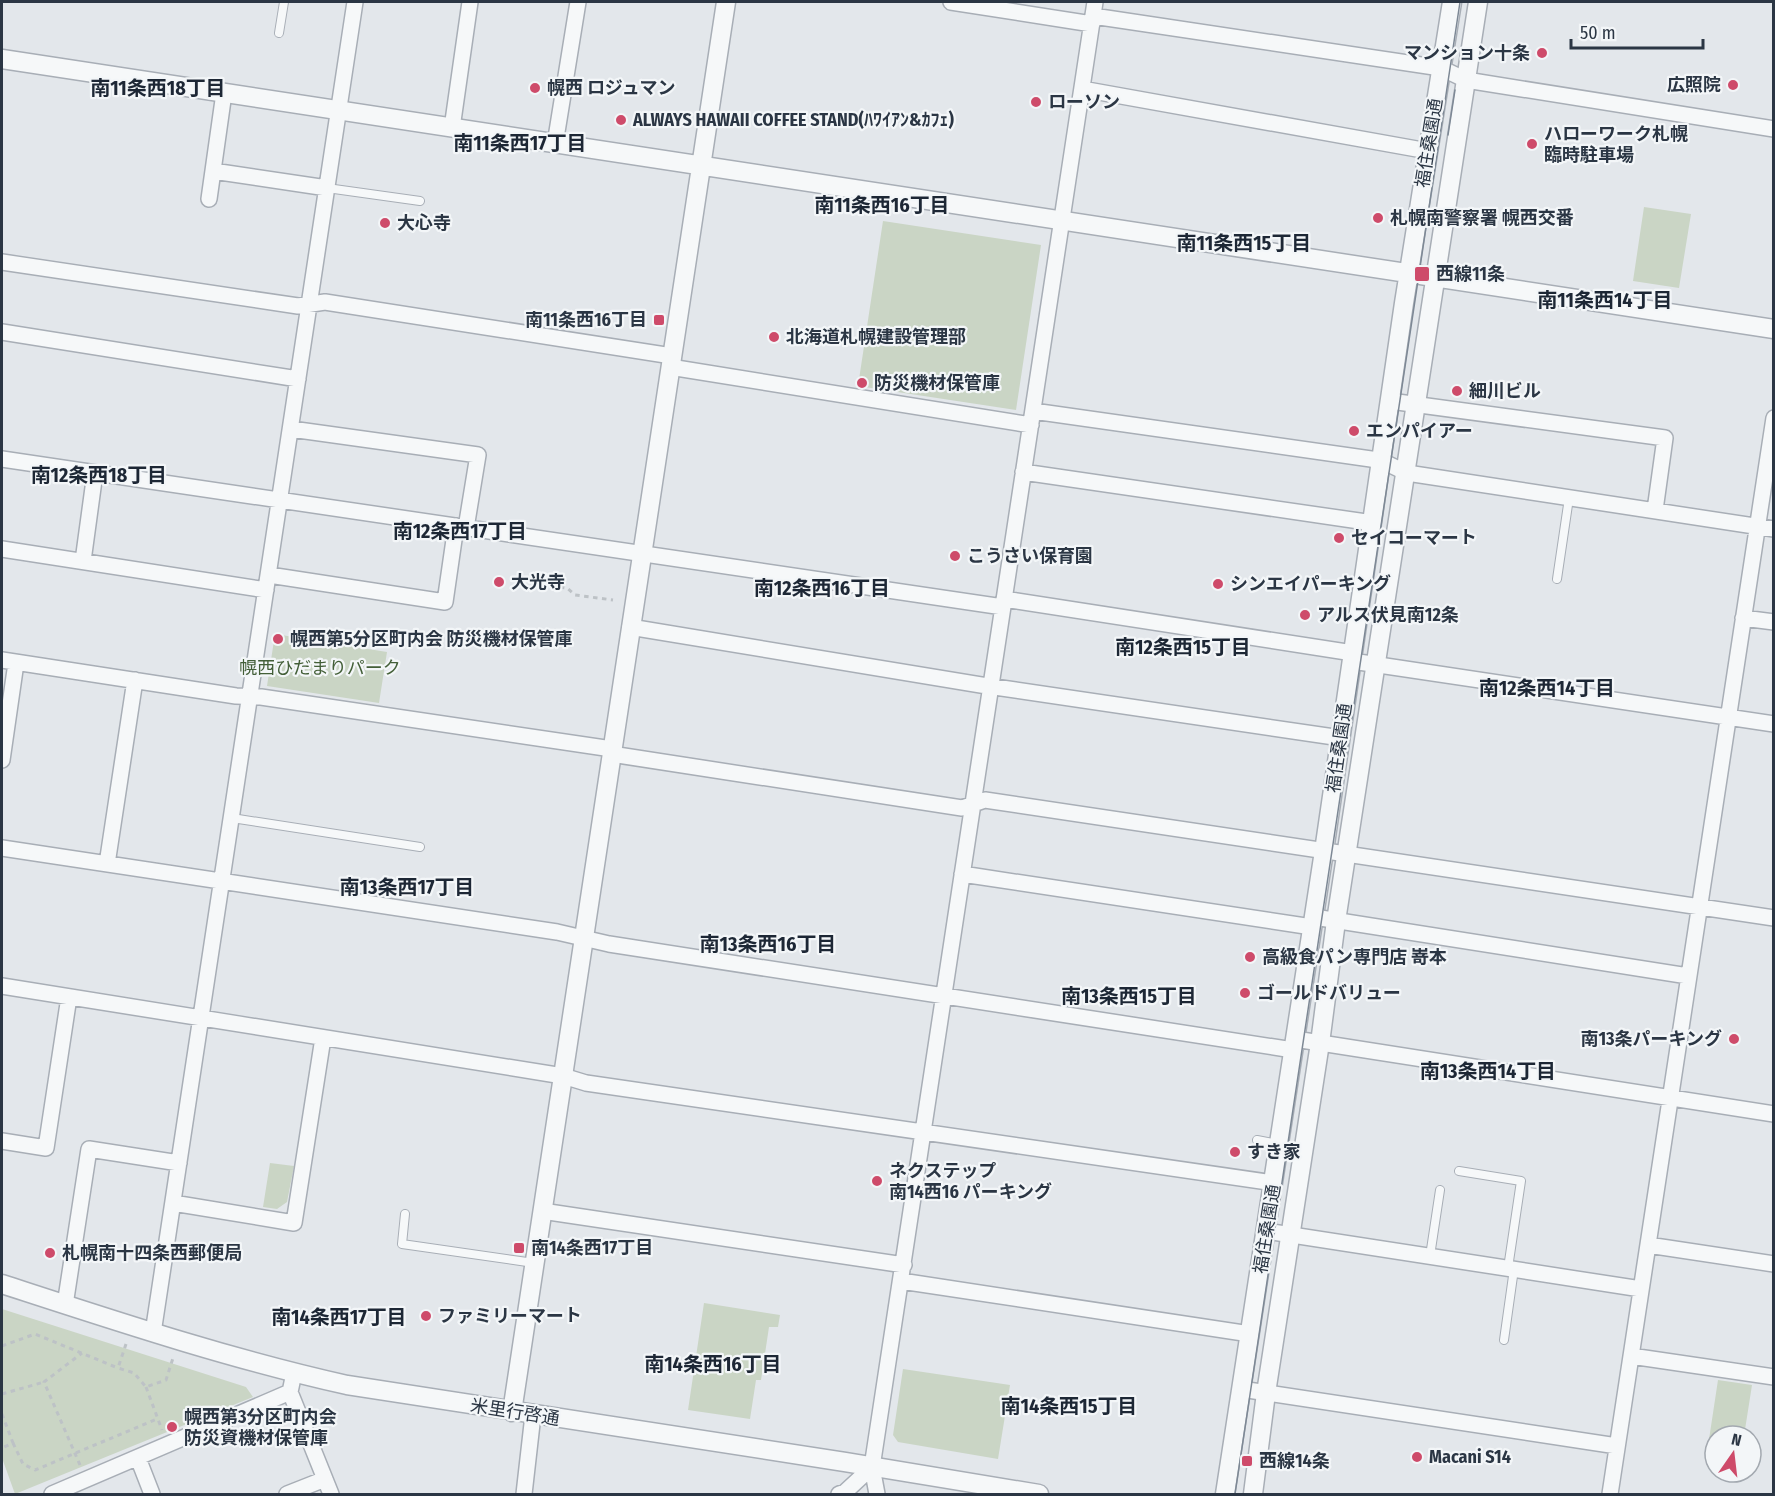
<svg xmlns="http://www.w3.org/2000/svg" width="1775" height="1496" viewBox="0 0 1775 1496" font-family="'Fira Sans Condensed','Noto Sans JP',sans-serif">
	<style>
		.green { fill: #cad5c5 }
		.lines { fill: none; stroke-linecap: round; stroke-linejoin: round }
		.service-casing { stroke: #a8aeb6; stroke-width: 10 }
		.minor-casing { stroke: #a8aeb6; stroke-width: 18 }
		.tertiary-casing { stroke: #a8aeb6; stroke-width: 21 }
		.path { stroke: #bdc2c6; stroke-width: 3; stroke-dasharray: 4.5 4.5; stroke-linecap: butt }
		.service { stroke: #f6f8f9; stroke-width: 8 }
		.minor { stroke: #f6f8f9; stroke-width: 15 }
		.tertiary { stroke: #f6f8f9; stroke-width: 18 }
		.tram { stroke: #7d8895; stroke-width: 1.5 }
		.poi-dot { fill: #ce4b6a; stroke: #f3f6f8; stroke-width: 2 }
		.labels { text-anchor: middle; stroke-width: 4.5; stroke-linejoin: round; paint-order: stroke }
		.poi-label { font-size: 18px; font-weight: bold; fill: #2b3644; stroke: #f3f6f8; text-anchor: start }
		.street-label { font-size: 18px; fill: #2b3644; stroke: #f3f6f8 }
		.park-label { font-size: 18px; fill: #435f38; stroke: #f3f6f8 }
		.neighbourhood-label { font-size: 20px; font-weight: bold; fill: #1d2735; stroke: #f3f6f8 }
	</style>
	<rect width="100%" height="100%" fill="#e3e7eb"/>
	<!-- green -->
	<path class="green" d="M1644 207 1691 214 1679 288 1633 281Z
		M883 221 1041 245 1016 410 858 386Z
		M275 634 387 652 379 703 267 686Z
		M270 1163 294 1166 287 1202 277 1209 263 1207Z
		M704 1303 780 1315 778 1327H769L761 1380H756L750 1419 688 1410Z
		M2 1309 246 1387 253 1397 15 1494 2 1458Z
		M903 1369 1010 1385 998 1459 898 1442 893 1435Z
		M1718 1380 1752 1385 1744 1436H1715V1447L1708 1446Z"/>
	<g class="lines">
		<defs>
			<path id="service" d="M279 33 284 2
				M327 188 420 201
				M1557 579 1569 498
				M232 818 420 847
				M1257 1140 1279 1144
				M1459 1171 1521 1181 1508 1268
				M405 1214 402 1244 534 1263
				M1430 1256 1440 1190
				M1504 1340 1514 1269"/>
			<path id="minor" d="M951 2 1092 24
				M1093 16 1441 68 1466 80 1774 129
				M1082 89 1428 151
				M452 128 470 2
				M555 144 578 2
				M213 171 327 188
				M209 199 224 93
				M2 262 298 306 325 302 672 356
				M2 332 298 379
				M670 367 1031 425
				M1390 401 1665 438 1655 510
				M1033 411 1371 459 1382 461 1407 473 1774 529
				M291 429 478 455 466 528
				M2 459 1003 607
				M1023 472 1373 523
				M2 549 266 590
				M83 561 95 473
				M269 575 445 602 456 526
				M1004 599 1353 653
				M1743 618 1774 622
				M630 627 981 685 1341 738
				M2 660 236 696 261 697 612 749
				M1352 661 1774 724
				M611 754 962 808 985 800 1774 918
				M2 760 16 663
				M2 848 557 932 609 944 1293 1050
				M107 864 135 680
				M962 874 1312 927
				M1314 917 1688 976
				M2 986 563 1076 586 1083 1274 1183
				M1295 1039 1774 1114
				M2 1141 46 1148 69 997
				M173 1203 294 1223 323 1038
				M542 1211 904 1265
				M1266 1231 1641 1289
				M1648 1245 1774 1264
				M901 1281 1250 1334
				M65 1305 89 1149 179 1163
				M153 1333 355 2
				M1631 1356 1774 1377
				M1241 1389 1617 1446
				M290 1392 331 1494
				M138 1458 152 1494
				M52 1494 290 1392 294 1373
				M287 1494 325 1479
				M524 1494 533 1415
				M839 1494 845 1492 872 1467
				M877 1494 872 1467 1095 2
				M1610 1494 1774 418"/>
			<path id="tertiary" d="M2 59 1774 329
				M2 1284C116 1321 230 1359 347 1385L845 1462 1039 1494
				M512 1412 726 2
				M1225 1494 1324 851 1404 303 1452 2
				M1253 1494 1266 1393 1320 1043 1336 921 1478 2"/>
		</defs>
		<!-- service casing -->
		<use href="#service" class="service-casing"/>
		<!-- minor casing -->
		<use href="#minor" class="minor-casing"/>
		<!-- tertiary casing -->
		<use href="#tertiary" class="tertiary-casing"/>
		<!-- path -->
		<path class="path" d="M542 585 567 588 575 595 613 600
			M126 1344 118 1368 134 1373 146 1387 166 1380 173 1358
			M2 1346 35 1334 118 1368
			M146 1387 162 1430
			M2 1394 44 1382
			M2 1414 13 1443 2 1448
			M13 1443 23 1464 35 1470 157 1419
			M80 1465 44 1382 82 1353"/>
		<!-- service -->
		<use href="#service" class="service"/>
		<!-- minor -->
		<use href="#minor" class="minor"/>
		<!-- tertiary -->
		<use href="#tertiary" class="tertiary"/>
		<!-- tram -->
		<path class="tram" d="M1448 135 1455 90
			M1235 1494 1460 2"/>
	</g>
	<!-- markers -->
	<g class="poi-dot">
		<circle cx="1542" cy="53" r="6"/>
		<circle cx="1733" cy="85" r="6"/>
		<circle cx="535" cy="88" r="6"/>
		<circle cx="1036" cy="102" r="6"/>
		<circle cx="621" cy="120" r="6"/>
		<circle cx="1532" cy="144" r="6"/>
		<circle cx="1378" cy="218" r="6"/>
		<circle cx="385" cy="223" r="6"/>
		<rect x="1414" y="266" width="16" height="16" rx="3"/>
		<rect x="653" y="314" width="12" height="12" rx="3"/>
		<circle cx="774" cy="337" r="6"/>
		<circle cx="862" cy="383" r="6"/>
		<circle cx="1457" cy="391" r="6"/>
		<circle cx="1354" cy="431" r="6"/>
		<circle cx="1339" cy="538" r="6"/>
		<circle cx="955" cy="556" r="6"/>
		<circle cx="499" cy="582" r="6"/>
		<circle cx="1218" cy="584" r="6"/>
		<circle cx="1305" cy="615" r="6"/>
		<circle cx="278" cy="639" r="6"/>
		<circle cx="1250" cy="957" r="6"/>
		<circle cx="1245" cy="993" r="6"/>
		<circle cx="1734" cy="1039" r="6"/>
		<circle cx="1235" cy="1152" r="6"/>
		<circle cx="877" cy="1181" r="6"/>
		<rect x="513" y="1242" width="12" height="12" rx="3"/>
		<circle cx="50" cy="1253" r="6"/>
		<circle cx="426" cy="1316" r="6"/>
		<circle cx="172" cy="1427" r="6"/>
		<circle cx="1417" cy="1457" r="6"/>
		<rect x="1241" y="1455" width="12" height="12" rx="3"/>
	</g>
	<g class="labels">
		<!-- poi labels -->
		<g class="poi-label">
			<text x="1530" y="59" text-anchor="end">マンション十条</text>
			<text x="1721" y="91" text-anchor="end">広照院</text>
			<text x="547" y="94">幌西 ロジュマン</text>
			<text x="1048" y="108">ローソン</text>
			<text x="633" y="126">ALWAYS HAWAII COFFEE STAND(ﾊﾜｲｱﾝ&amp;ｶﾌｪ)</text>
			<text x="1544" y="140">ハローワーク札幌<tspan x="1544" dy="21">臨時駐車場</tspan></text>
			<text x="1390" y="224">札幌南警察署 幌西交番</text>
			<text x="397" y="229">大心寺</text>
			<text x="1436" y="280">西線11条</text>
			<text x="647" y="326" text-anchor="end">南11条西16丁目</text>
			<text x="786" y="343">北海道札幌建設管理部</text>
			<text x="874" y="389">防災機材保管庫</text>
			<text x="1469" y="397">細川ビル</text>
			<text x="1366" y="437">エンパイアー</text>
			<text x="1351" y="544">セイコーマート</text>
			<text x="967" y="562">こうさい保育園</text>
			<text x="511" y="588">大光寺</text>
			<text x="1230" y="590">シンエイパーキング</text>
			<text x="1317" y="621">アルス伏見南12条</text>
			<text x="290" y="645">幌西第5分区町内会 防災機材保管庫</text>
			<text x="1262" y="963">高級食パン専門店 嵜本</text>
			<text x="1257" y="999">ゴールドバリュー</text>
			<text x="1722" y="1045" text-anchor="end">南13条パーキング</text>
			<text x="1247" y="1158">すき家</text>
			<text x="889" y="1177">ネクステップ<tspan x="889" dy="21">南14西16 パーキング</tspan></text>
			<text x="531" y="1254">南14条西17丁目</text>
			<text x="62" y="1259">札幌南十四条西郵便局</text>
			<text x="438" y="1322">ファミリーマート</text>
			<text x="184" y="1423">幌西第3分区町内会<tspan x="184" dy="21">防災資機材保管庫</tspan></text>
			<text x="1429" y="1463">Macani S14</text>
			<text x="1259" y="1467">西線14条</text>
		</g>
		<!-- street labels -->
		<g class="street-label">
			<text transform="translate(1429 143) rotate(-81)" y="6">福住桑園通</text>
			<text transform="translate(1339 748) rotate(-82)" y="6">福住桑園通</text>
			<text transform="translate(1267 1229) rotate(-81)" y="6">福住桑園通</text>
			<text transform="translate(515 1412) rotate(9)" y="6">米里行啓通</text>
		</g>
		<!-- park labels -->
		<g class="park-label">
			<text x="320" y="674">幌西ひだまりパーク</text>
		</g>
		<!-- neighbourhood labels -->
		<g class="neighbourhood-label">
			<text x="158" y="95">南11条西18丁目</text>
			<text x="520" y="150">南11条西17丁目</text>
			<text x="882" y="212">南11条西16丁目</text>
			<text x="1244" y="250">南11条西15丁目</text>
			<text x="1605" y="307">南11条西14丁目</text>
			<text x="99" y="482">南12条西18丁目</text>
			<text x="460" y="538">南12条西17丁目</text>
			<text x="822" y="595">南12条西16丁目</text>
			<text x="1183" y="654">南12条西15丁目</text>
			<text x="1547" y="695">南12条西14丁目</text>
			<text x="407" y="894">南13条西17丁目</text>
			<text x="768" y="951">南13条西16丁目</text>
			<text x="1129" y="1003">南13条西15丁目</text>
			<text x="1488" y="1078">南13条西14丁目</text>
			<text x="339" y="1324">南14条西17丁目</text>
			<text x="713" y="1371">南14条西16丁目</text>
			<text x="1069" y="1413">南14条西15丁目</text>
		</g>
	</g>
	<!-- border -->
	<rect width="1775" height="1496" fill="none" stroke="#2b3644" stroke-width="6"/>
	<!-- north arrow -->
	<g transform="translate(1733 1454) rotate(14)"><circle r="28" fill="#f3f6f8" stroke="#a3a9b0" stroke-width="1.5"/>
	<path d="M0-4.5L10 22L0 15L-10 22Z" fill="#ce4b6a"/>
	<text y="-9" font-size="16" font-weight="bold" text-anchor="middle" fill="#2b3644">N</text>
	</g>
	<!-- scale -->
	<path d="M1571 39v9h132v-9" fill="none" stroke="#2b3644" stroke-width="3"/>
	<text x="1580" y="39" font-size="18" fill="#2b3644" stroke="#f3f6f8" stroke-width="4.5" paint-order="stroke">50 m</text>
</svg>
